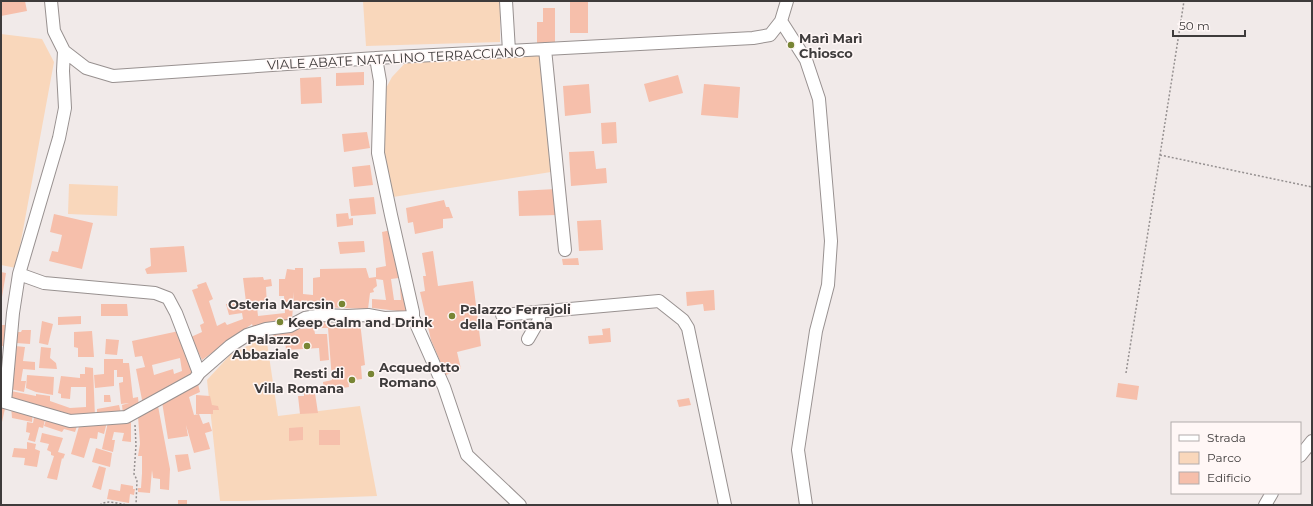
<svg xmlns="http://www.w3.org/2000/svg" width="1313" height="506" viewBox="0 0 1313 506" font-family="Montserrat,sans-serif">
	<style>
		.green { fill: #f9d7bb }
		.building { fill: #f6bfab; fill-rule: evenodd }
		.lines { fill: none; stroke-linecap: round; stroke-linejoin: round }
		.minor-casing { stroke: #989190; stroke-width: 14 }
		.path { stroke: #959090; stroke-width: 1.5; stroke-dasharray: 2 2; stroke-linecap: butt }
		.minor { stroke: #fff; stroke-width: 12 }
		.poi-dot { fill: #788534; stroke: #fff7f6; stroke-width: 1.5 }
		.labels { text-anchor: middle; stroke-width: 3; stroke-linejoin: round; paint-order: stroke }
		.poi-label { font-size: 13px; font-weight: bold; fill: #3e3b3b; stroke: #fff7f6; text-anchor: start }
		.street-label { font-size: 13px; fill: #3e3b3b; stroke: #fff7f6 }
	</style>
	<rect width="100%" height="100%" fill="#f1eae9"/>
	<!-- green -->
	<path class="green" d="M363 1H500V42L366 46Z
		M1 34 42 39 54 62 16 268 1 265Z
		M541 55 551 172 393 197 382 153 385 90 392 77 407 61Z
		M69 184 118 186 117 216 68 214Z
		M266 336 278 416 360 406 377 496 239 501H220L207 380 230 355Z"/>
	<!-- building -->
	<path class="building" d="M1 1H25L27 11 1 16Z
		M570 1H588V33H570Z
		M543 8H555V43H537V22H543Z
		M364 72V85L336 86V73Z
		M678 75 683 93 649 102 644 84Z
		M321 77 322 103 301 104 300 78Z
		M589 84 591 113 565 116 563 86Z
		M704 84 740 87 738 118 701 115Z
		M616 122 617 143 602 144 601 123Z
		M367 132 370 148 344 152 342 134Z
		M594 151 596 169 606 168 607 183 571 186 569 152Z
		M370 165 373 185 354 187 352 167Z
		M556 189 557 215 519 216 518 191Z
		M374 197 376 214 351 216 349 199Z
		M444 200 446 207H449L453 218 443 219V228L415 234 413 222 408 223 406 208Z
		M348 213 349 219 353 218V225L337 227 336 214Z
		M54 214 93 223 82 269 49 261 52 251 58 252 62 235 50 232Z
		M601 220 603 250 579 251 577 221Z
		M391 230 406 277 391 279 394 300H401L400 288 406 289 410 307 407 312 372 308V299L386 300 383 280 376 279 377 286 373 289 374 292 370 293 368 309 294 306V292L292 320 253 327 252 324 202 360 191 337 202 332 200 325 204 323 192 290 198 288 197 285 206 282 213 299 209 301 217 326 225 322 227 325 243 319 242 313 229 315 226 304 246 302 243 278 263 277 264 280 271 279 272 286 266 287 267 306 257 307 258 316 285 313 284 296H279V279H285L287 269 295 270V268H303V294L313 295V278L320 277V269L366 268 369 278 376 277V268L386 266 382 232Z
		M364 241 365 252 340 254 338 242Z
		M184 246 187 272 147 274 145 269 151 266 150 248Z
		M433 251 438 286 473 281 481 346 457 352 461 369 446 375 431 340 420 292 425 291 423 276H426L422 253Z
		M578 258 579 265H563L562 259Z
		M1 272 6 273 2 297H1Z
		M714 290 715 310 704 311 703 304 687 306 686 292Z
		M101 304H127L128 316H101Z
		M81 316V324L58 325V317Z
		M324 320 325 324 360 322 365 365 361 366 362 379 355 380V378H348L349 387 324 391 323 382 332 380 328 328H316L315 321Z
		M42 321 53 324 48 345 39 343Z
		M1 325H8L7 346H1Z
		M314 328 315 334H327L329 360 320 361 319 348 286 350 285 339 273 340V331Z
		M610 328 611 342 589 344 588 336 603 335 602 329Z
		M22 330H31L30 344 16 343 17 332H21Z
		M92 331 94 357H78V348L74 347V332Z
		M179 331 189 355 192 377 143 405 136 369 145 367 142 356 135 357 132 341ZM180 358 182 371 174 374 173 369 154 375 152 365Z
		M106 339 119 340 117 355 105 354Z
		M15 346 25 347 23 361 35 362V370L23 369 21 381H26L24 392 10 389Z
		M41 347 51 348 50 358 56 363 57 369 39 368Z
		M104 359H123V363H129L133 398 138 397 139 407 123 414 122 405 129 403 121 404 119 383 123 382V377H117V370H114V386L95 388 94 375 104 374Z
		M1 360H7L5 377H1Z
		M85 367 93 368 95 417 69 416 9 398 11 391 36 396V394L50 396V401L70 408 86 407V387H71L70 399 61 398V394L58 393 61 376 80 378V374H85Z
		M27 375 54 377 53 395 36 392 26 388Z
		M1118 383 1139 386 1137 400 1116 397Z
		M198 384 200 392 189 397 194 415 199 414H196V395L210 396 212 405 218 406 219 410H213V414H199L203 424 209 422 212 431 205 433 210 449 194 453 186 425 188 436 168 439 162 402Z
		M304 393H315L318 413 300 414 298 396H304Z
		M104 395H110L111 402H104Z
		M689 398 691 405 679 407 677 400Z
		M1 403 6 404 2 422H1Z
		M119 405 121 413 97 418V409Z
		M11 406 33 410 32 422 12 418Z
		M158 406 170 469 169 490 160 489V479L153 478 152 470 150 493 138 492V488H141L142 473V456H138L140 444 138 416Z
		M35 412 46 416 43 428 39 427 35 442 28 440 30 433 26 432 27 422 33 423Z
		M47 417 78 423 75 432 64 429 62 432 44 426Z
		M131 420V442L122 441 124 433 114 432 112 440H115L113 452 102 449 108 422Z
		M98 422H107L104 434 98 432 97 439 90 438 84 458 71 454 80 423 98 426Z
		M303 427V440L289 441V428Z
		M319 430H340V445H319Z
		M42 433 63 438 58 452 65 454 63 459 62 458 57 480 47 478 54 456 51 455V452L47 450 49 444 40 442Z
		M27 442 36 444 35 449 40 451 37 467 24 465 25 458 12 457 14 448 27 449Z
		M96 448 112 453 110 467 92 462Z
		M188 454 191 469 178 472 175 455Z
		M99 466 106 468 101 490 92 487Z
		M121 484 133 486V489H135L134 495 130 494 129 503 107 499 109 489 120 491Z
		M178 500H187V505H178Z"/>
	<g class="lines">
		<defs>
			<path id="minor" d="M51 1 54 31 64 51 86 68 113 76 376 58 753 38 770 35 781 21 787 1
				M506 1 509 51
				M781 21 806 60 819 99 831 241 828 285 816 331 798 450 806 505
				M545 49 565 250
				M376 58 380 81 378 153 391 215 413 312V317L444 387 467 455 520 505
				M19 274 44 283 155 293 168 298 176 313 199 373
				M502 315 659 301 683 320 688 328 725 505
				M528 339 539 320V312
				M1 401 70 421 126 417 195 379 199 373 230 346 247 335 266 329 290 326 305 318 322 315 347 316 368 315 384 318 413 317
				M5 402 13 313 19 274 59 138 65 108 63 71 64 51
				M1300 456 1312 441
				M1265 505 1272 493"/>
		</defs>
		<!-- minor casing -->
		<use href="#minor" class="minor-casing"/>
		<!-- path -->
		<path class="path" d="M1160 155 1312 187
			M1126 373 1184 1
			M135 425 136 445 134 474 137 480 136 505
			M100 505C107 499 119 504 128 505"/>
		<!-- minor -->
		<use href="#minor" class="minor"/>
	</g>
	<!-- markers -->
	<g class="poi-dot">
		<circle cx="791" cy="45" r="4"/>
		<circle cx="342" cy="304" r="4"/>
		<circle cx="452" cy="316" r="4"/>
		<circle cx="280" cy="322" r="4"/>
		<circle cx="307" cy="346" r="4"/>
		<circle cx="371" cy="374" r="4"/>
		<circle cx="352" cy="380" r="4"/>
	</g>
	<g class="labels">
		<!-- poi labels -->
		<g class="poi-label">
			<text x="799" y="43">Marì Marì<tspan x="799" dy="15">Chiosco</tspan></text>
			<text x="334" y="309" text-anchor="end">Osteria Marcsin</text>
			<text x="460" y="314">Palazzo Ferrajoli<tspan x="460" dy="15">della Fontana</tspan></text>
			<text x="288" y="327">Keep Calm and Drink</text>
			<text x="299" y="344" text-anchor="end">Palazzo<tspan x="299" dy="15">Abbaziale</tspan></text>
			<text x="379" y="372">Acquedotto<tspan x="379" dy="15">Romano</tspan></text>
			<text x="344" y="378" text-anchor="end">Resti di<tspan x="344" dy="15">Villa Romana</tspan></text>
		</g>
		<!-- street labels -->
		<g class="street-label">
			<text transform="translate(396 58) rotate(-3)" y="5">VIALE ABATE NATALINO TERRACCIANO</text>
		</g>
	</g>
	<!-- border -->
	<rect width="1313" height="506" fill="none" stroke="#3e3b3b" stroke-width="4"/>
	<!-- legend -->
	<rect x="1171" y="422" width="130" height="72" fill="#fff7f6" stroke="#b2acab"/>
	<rect x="1179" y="435" width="20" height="6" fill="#ffffff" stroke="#b2acab"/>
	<text x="1207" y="442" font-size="12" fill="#3e3b3b">Strada</text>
	<rect x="1179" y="452" width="20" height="12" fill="#f9d7bb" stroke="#b2acab"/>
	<text x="1207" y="462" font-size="12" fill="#3e3b3b">Parco</text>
	<rect x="1179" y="472" width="20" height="12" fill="#f6bfab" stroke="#b2acab"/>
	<text x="1207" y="482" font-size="12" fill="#3e3b3b">Edificio</text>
	<!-- scale -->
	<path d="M1173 30v6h72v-6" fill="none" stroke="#3e3b3b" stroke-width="2"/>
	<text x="1179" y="30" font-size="12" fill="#3e3b3b" stroke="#fff7f6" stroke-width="3" paint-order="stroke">50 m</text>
</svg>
